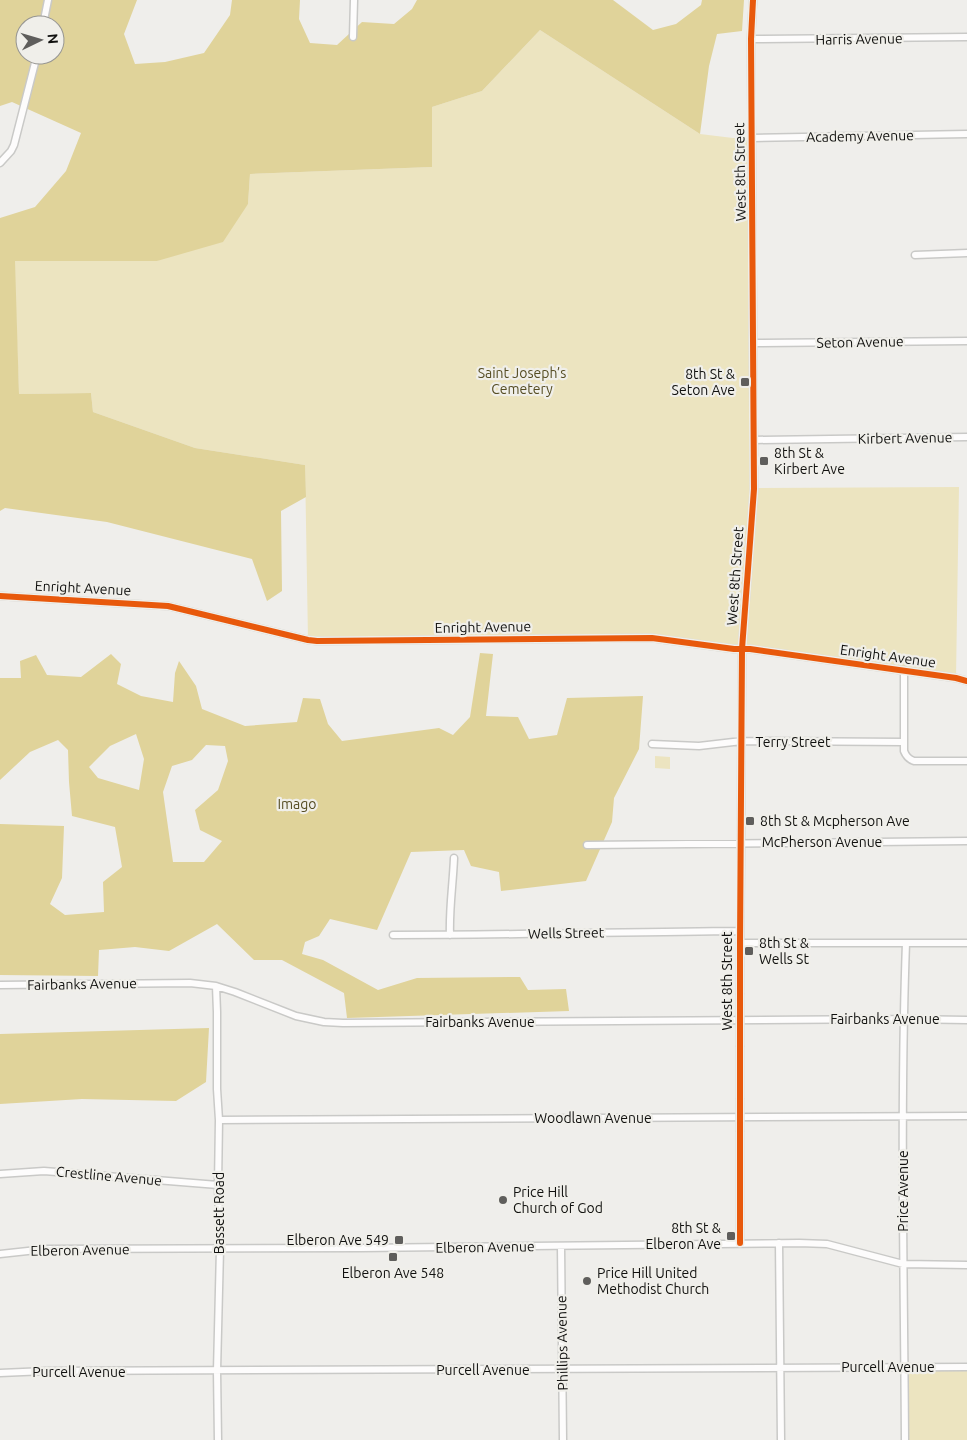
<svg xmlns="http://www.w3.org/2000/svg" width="967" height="1440" viewBox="0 0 967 1440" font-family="Ubuntu,sans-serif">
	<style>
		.green { fill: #ece4c0 }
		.forest { fill: #e0d39a; fill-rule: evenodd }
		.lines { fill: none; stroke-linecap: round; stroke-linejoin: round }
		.minor-casing { stroke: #c9c9c7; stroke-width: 9 }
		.minor { stroke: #fdfcfc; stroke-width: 6 }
		.minor-bridge-casing { stroke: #c9c9c7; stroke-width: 9; stroke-linecap: butt }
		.minor-bridge { stroke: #fdfcfc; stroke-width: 6 }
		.cycleway-casing { stroke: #f0efea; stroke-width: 9 }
		.cycleway { stroke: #e8590c; stroke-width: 6 }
		.poi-dot { fill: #5f5e5c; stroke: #f0efea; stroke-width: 2 }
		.labels { text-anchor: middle; stroke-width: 4.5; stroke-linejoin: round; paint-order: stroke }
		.street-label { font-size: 14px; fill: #11110f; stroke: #f0efea }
		.park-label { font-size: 14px; fill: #564d23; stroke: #f0efea }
		.poi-label { font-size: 14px; fill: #11110f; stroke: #f0efea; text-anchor: start }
	</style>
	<rect width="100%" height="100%" fill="#efeeeb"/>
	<!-- green -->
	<path class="green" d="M540 30 700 134 733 138H752L754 488 959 487 956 678 667 639 308 640 305 465 195 448 93 412 91 393 19 394 14 261H157L248 204 250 174 432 167V107L482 91Z
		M655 756 670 757V769L655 768Z
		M904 1367H967V1440H905Z"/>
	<!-- forest -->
	<path class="forest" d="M0 0H137L124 34 135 64 165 62 204 53 230 15 232 0H300L299 19 310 43 337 45 362 22 394 24 412 9 417 0H613L653 30 676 24 701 5 702 0H744L742 31 717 34 709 66 700 134 540 30 482 91 432 107V167L250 174 248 204 223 242 157 261H15L19 394 91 393 93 412 195 448 305 465 306 497 281 511 282 591 267 601 252 559 107 522 5 508 0 511V218L35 207 66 171 81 133 12 102 0 106ZM25 25H55V55H25Z
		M480 653 493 654 486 716 518 717 529 739 557 735 567 698 643 696 639 749 614 798 612 822 586 881 501 891 499 872 471 866 464 850 411 852 377 930 330 919 319 936 305 942 302 954 323 960 378 990 417 978 520 977 528 990 566 989 569 1011 347 1018 344 993 282 960H254L217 924 169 951 135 947 99 950 98 976 0 975V812V824L64 826 62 878 50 904 65 915 104 912 103 882 122 867 115 827 72 816 69 782 68 750 58 740 30 752 0 780V678H21L20 661 36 655 47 675 81 677 111 654 121 664 117 684 141 696 173 702 175 673 179 661 196 686 202 709 245 726 297 722 303 698 320 699 328 724 342 741 439 728 453 735 470 717ZM136 734 144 759 139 790 98 778 89 767 110 746ZM206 745 225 746 228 761 218 790 195 810 200 830 222 841 204 862H173L163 792 172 766 192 760Z
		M209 1028 206 1082 176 1101 82 1099 0 1104V1034Z"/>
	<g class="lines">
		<defs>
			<path id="minor" d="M43 25 48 0
				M353 37 354 0
				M751 39 967 37
				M752 138 967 134
				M0 163 11 151 14 145 37 55
				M915 255 967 253
				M754 343 967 341
				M754 440 967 437
				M0 596 168 606 308 640 317 641 652 638 734 649H750L956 678 967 681
				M904 670V751C906 756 908 759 914 761H967
				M652 744 699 746 742 741 904 742
				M587 845 967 841
				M393 935C509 935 624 932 740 931
				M450 935C449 909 453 884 454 858
				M740 943H967
				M0 985 190 983 216 986 235 992 296 1016 324 1022 343 1023 903 1019 967 1020
				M216 986 217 1012V1089L219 1120 218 1185 220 1249 217 1371 218 1440
				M740 993 742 649 754 489 751 39 753 0
				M740 1047V1098
				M219 1120 967 1116
				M740 1132V1243
				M0 1174 44 1171 218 1185
				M779 1243 781 1440
				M561 1246 563 1440
				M0 1254 46 1249 361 1248 799 1243 827 1244 903 1264 967 1265
				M0 1373 46 1371 967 1367
				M905 1440C904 1274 900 1108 906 943"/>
		</defs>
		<!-- minor casing -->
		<use href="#minor" class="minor-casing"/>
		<!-- minor -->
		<use href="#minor" class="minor"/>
		<defs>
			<path id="minor-bridge" d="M740 993V1047
				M740 1098V1132"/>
		</defs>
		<!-- minor-bridge casing -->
		<use href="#minor-bridge" class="minor-bridge-casing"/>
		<!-- minor-bridge -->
		<use href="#minor-bridge" class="minor-bridge"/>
		<defs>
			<path id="cycleway" d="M0 596 168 606 308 640 317 641 652 638 734 649H750L956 678 967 681
				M740 1243V943L742 649 754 489 751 39 753 0"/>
		</defs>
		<!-- cycleway casing -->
		<use href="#cycleway" class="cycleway-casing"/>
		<!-- cycleway -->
		<use href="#cycleway" class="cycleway"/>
	</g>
	<!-- markers -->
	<g class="poi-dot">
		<rect x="740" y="377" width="10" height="10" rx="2.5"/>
		<rect x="759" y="456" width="10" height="10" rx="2.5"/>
		<rect x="745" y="816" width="10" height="10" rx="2.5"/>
		<rect x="744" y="946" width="10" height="10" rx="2.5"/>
		<circle cx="503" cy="1200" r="5"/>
		<rect x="726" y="1231" width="10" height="10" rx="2.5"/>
		<rect x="394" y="1235" width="10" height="10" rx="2.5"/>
		<rect x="388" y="1252" width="10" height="10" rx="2.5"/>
		<circle cx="587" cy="1281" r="5"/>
	</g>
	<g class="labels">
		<!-- street labels -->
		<g class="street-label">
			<text transform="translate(859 39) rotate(-1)" y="5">Harris Avenue</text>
			<text transform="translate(860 136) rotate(-1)" y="5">Academy Avenue</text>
			<text transform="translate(740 172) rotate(-91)" y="5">West 8th Street</text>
			<text transform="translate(860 342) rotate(-1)" y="5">Seton Avenue</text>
			<text transform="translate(905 438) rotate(-1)" y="5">Kirbert Avenue</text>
			<text transform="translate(735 576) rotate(-86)" y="5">West 8th Street</text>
			<text transform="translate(83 588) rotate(3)" y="5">Enright Avenue</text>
			<text transform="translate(483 627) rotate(-1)" y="5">Enright Avenue</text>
			<text transform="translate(888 656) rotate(8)" y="5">Enright Avenue</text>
			<text x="793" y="747">Terry Street</text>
			<text x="822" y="847">McPherson Avenue</text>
			<text transform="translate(566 933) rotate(-1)" y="5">Wells Street</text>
			<text transform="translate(727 981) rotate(-90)" y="5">West 8th Street</text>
			<text transform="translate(82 984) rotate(-1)" y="5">Fairbanks Avenue</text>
			<text x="885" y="1024">Fairbanks Avenue</text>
			<text x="480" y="1027">Fairbanks Avenue</text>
			<text x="593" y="1123">Woodlawn Avenue</text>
			<text transform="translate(109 1176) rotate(5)" y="5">Crestline Avenue</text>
			<text transform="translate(903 1191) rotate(-90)" y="5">Price Avenue</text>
			<text transform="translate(219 1213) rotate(-90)" y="5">Bassett Road</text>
			<text transform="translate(485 1247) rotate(-1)" y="5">Elberon Avenue</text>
			<text transform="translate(80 1250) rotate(-1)" y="5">Elberon Avenue</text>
			<text transform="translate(562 1343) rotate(-91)" y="5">Phillips Avenue</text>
			<text x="888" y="1372">Purcell Avenue</text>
			<text x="483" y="1375">Purcell Avenue</text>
			<text x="79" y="1377">Purcell Avenue</text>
		</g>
		<!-- park labels -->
		<g class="park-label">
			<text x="522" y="378">Saint Joseph’s<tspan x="522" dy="16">Cemetery</tspan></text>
			<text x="297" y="809">Imago</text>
		</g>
		<!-- poi labels -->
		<g class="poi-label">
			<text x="735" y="379" text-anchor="end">8th St &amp;<tspan x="735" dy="16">Seton Ave</tspan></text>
			<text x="774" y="458">8th St &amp;<tspan x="774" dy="16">Kirbert Ave</tspan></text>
			<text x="760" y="826">8th St &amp; Mcpherson Ave</text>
			<text x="759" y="948">8th St &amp;<tspan x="759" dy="16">Wells St</tspan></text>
			<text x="513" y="1197">Price Hill<tspan x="513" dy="16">Church of God</tspan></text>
			<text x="721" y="1233" text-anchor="end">8th St &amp;<tspan x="721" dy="16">Elberon Ave</tspan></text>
			<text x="389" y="1245" text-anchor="end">Elberon Ave 549</text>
			<text x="393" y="1278" text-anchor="middle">Elberon Ave 548</text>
			<text x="597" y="1278">Price Hill United<tspan x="597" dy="16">Methodist Church</tspan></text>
		</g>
	</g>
	<!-- north arrow -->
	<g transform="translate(40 40) rotate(85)"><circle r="24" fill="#f0efea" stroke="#979692"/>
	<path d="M0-4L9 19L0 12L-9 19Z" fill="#5f5e5c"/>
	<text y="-8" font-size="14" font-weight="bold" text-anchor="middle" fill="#11110f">N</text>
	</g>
</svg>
